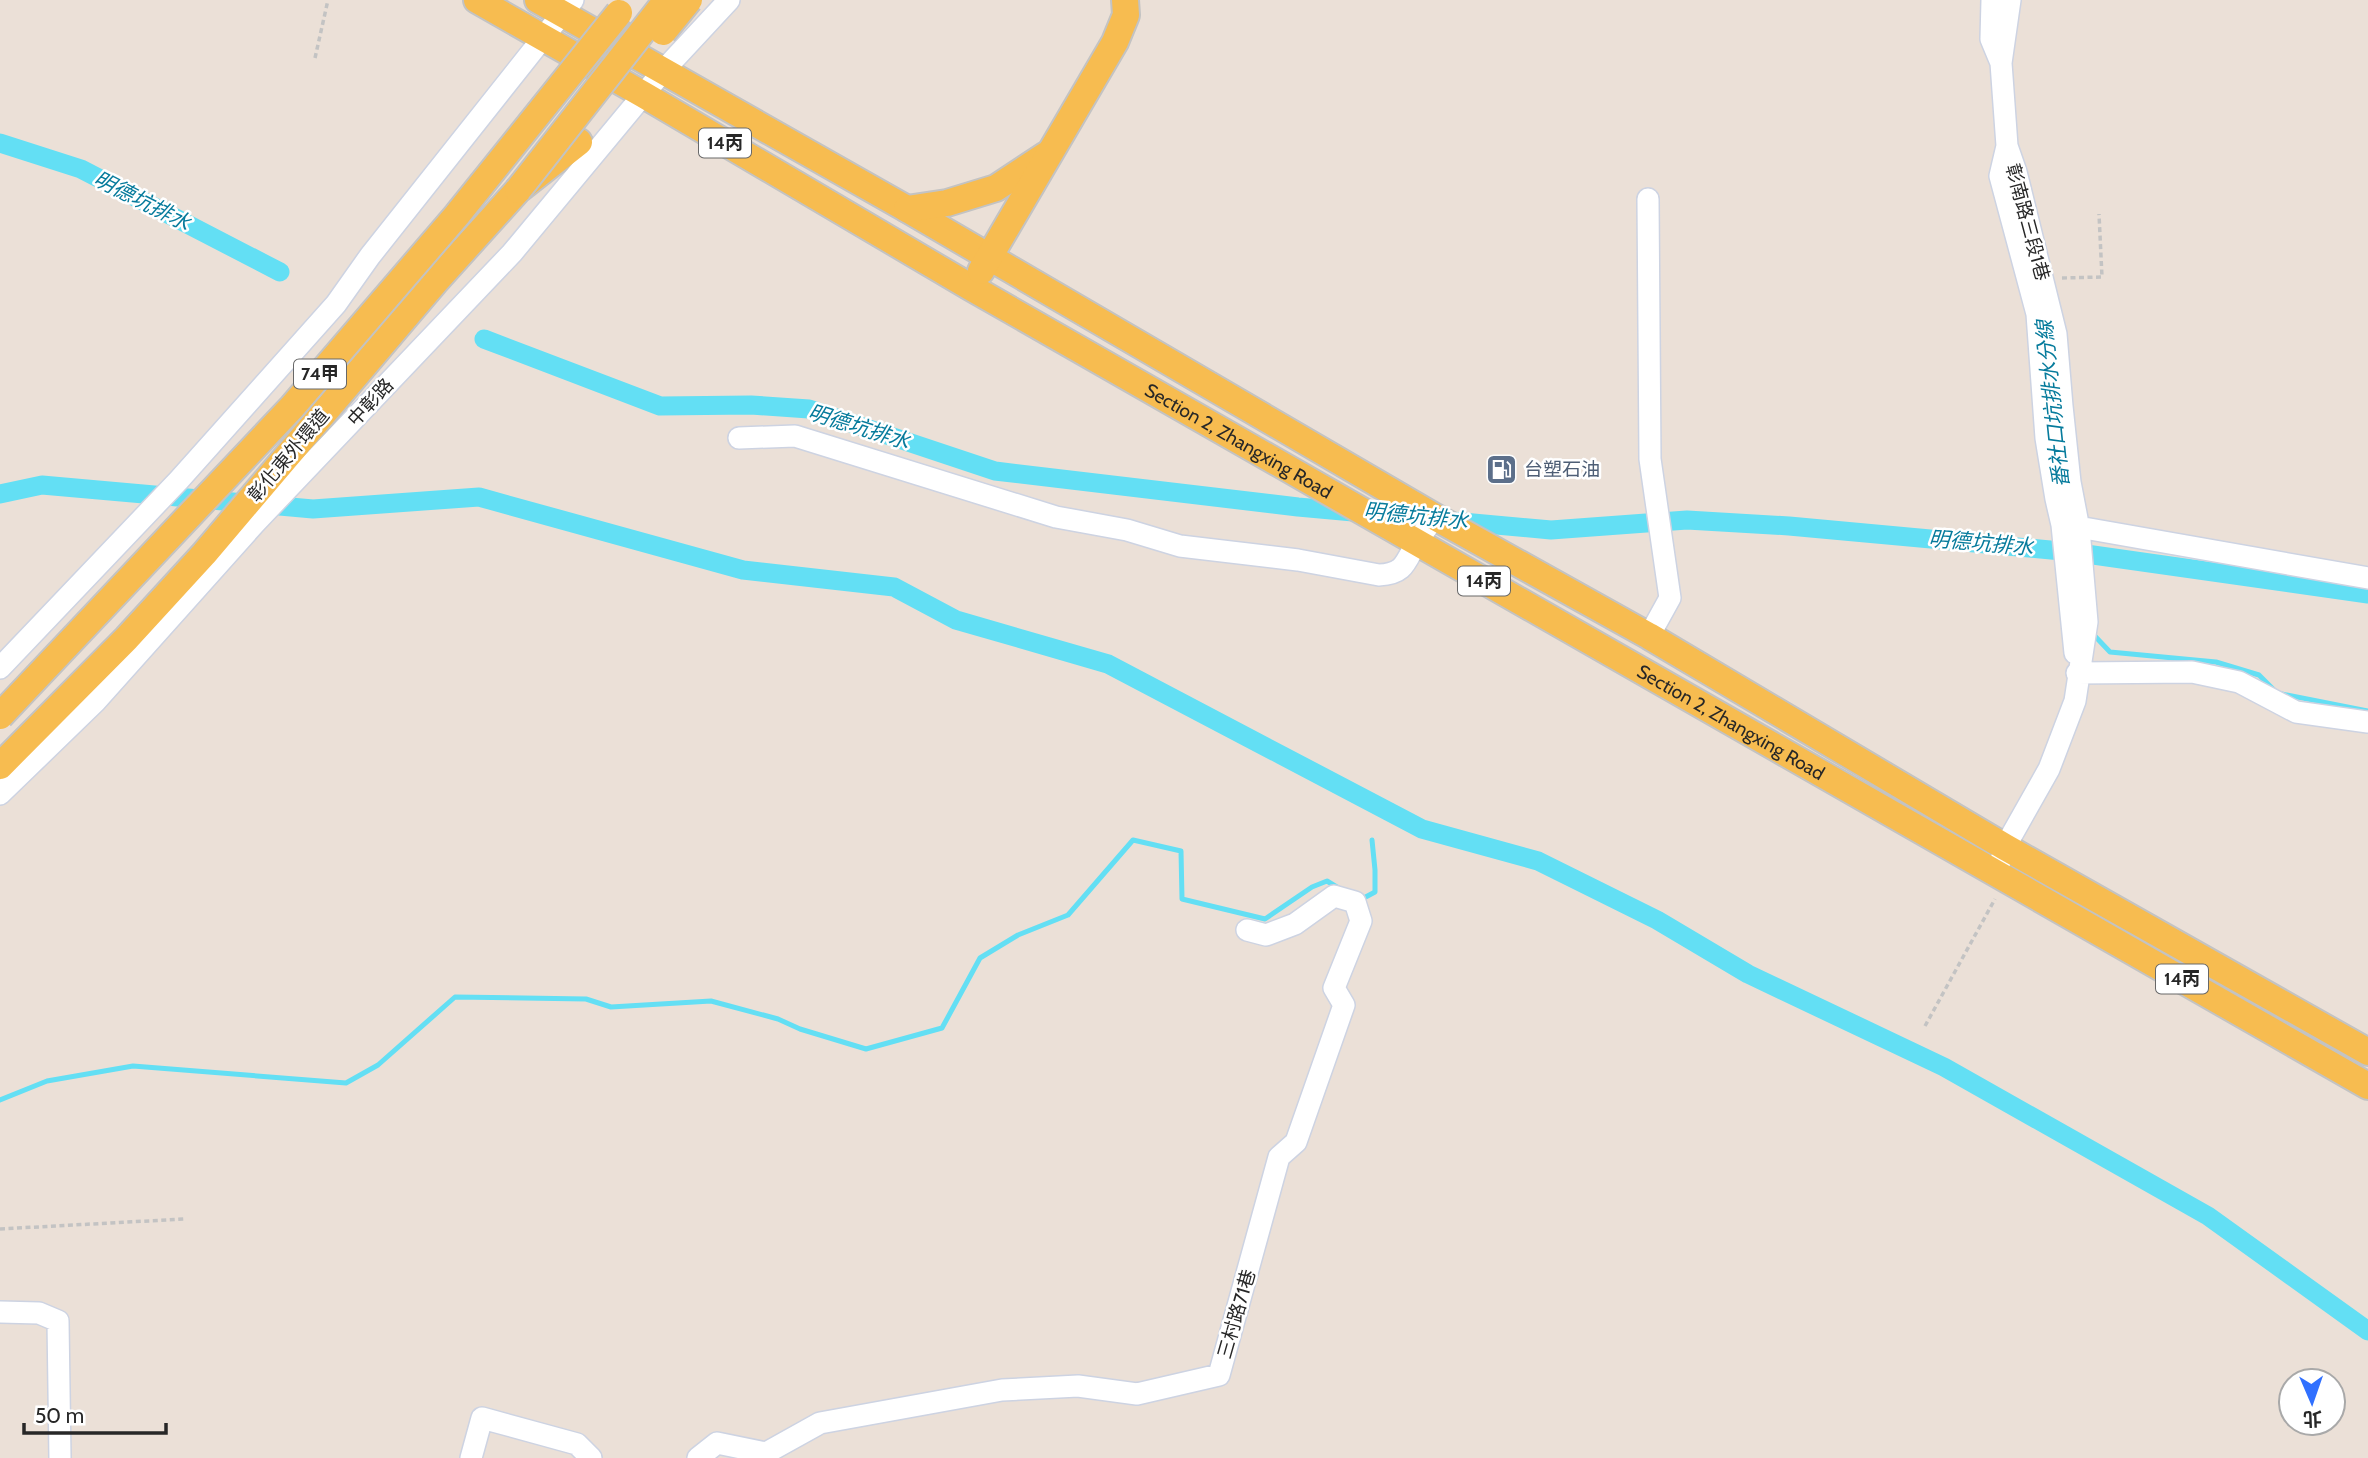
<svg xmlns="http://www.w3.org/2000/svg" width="2368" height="1458" viewBox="0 0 2368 1458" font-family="Cabin,'Noto Sans TC',sans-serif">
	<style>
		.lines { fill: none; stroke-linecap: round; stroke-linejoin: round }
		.stream { stroke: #63dff4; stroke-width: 5 }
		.canal { stroke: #63dff4; stroke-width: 19 }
		.minor-casing { stroke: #cdd3e2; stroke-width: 24 }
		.major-casing { stroke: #c3c3c3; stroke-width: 30 }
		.path { stroke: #c3c3c3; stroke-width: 3.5; stroke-dasharray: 5 3.5; stroke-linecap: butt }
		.minor { stroke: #fff; stroke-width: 21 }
		.major { stroke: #f7bc50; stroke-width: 26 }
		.major-bridge-casing { stroke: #c3c3c3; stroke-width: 30; stroke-linecap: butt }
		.major-bridge { stroke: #f7bc50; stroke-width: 26 }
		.labels { text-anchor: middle; stroke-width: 5; stroke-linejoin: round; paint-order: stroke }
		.shield { fill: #fff; stroke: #686868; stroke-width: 2 }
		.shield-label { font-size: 18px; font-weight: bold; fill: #272727 }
		.street-label { font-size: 19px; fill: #272727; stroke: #fff }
		.service-label { font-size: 19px; fill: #4e5e75; stroke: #fff; text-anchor: start }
		.water-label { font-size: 21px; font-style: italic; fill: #067b9c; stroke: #fff }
	</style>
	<rect width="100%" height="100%" fill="#ebe0d7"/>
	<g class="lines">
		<!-- stream -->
		<path class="stream" d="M2091 632 2110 652 2216 662 2259 675 2277 693 2368 711
			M1360 900 1375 892V870L1372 840
			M0 1100 47 1081 133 1066 346 1083 378 1065 455 997 586 999 611 1007 711 1001 778 1019 800 1029 866 1049 942 1028 980 958 1018 935 1068 915 1133 840 1181 851 1182 899 1265 919 1312 887 1327 881 1340 889"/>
		<!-- canal -->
		<path class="canal" d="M0 143 81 169 280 272
			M484 339 660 406 751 405 809 409 995 471 1298 507 1551 530 1687 520 1789 526 2072 552 2368 594
			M0 494 42 485 313 509 479 497 743 570 894 587 956 620 1108 664 1422 829 1538 861 1657 920 1748 974 1944 1067 2208 1216 2368 1331"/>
		<defs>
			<path id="minor" d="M1992 0 1991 39 2001 63
				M2007 146 2000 176 2037 314 2046 438 2056 499 2062 525 2075 653
				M1648 199 1650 459 1670 598 1649 636
				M739 438 795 436 1056 517 1127 530 1180 546 1298 560 1379 575C1403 574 1405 564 1415 545 1421 535 1428 526 1435 517
				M2067 525 2368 578
				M0 668 179 480 336 304 370 256 573 0
				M2077 673 2192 672 2239 682 2296 712 2368 722
				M0 794 95 702 255 523 512 253 663 71 729 0
				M2001 860 2005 847 2049 769 2075 701 2087 622 2079 529 2070 482 2062 406 2056 334 2016 172 2007 146 2001 63 2010 0
				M0 1312 39 1313 58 1321 60 1458
				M471 1458 482 1418 577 1444 591 1458
				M698 1458 717 1443 766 1453 820 1423 1002 1390 1078 1386 1137 1394 1219 1375 1279 1157 1296 1142 1344 1005 1334 988 1361 921 1355 902 1334 896 1295 924 1266 935 1247 930"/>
			<g id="major">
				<path id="s1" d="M477 0 644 95 972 288 2368 1086"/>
				<path d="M538 0 907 209 1435 517 1649 636 2005 847 2368 1052"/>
				<path d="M907 209 947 203 996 188 1046 155"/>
				<path d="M981 271 1115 42 1126 15 1125 0"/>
				<path d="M0 766 127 638 204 554 435 282 518 190 579 142"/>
			</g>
		</defs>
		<!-- minor casing -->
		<use href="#minor" class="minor-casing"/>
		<!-- major casing -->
		<use href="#major" class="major-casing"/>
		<!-- path -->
		<path class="path" d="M315 58 328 0
			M2062 278 2102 277 2099 214
			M1925 1026 1995 899
			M0 1229 184 1219"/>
		<!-- minor -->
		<use href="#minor" class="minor"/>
		<!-- major -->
		<use href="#major" class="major"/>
		<defs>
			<path id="major-bridge" d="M663 32 689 0
				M518 190 667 0
				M0 716 292 407 457 215 619 13"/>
		</defs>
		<!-- major-bridge casing -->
		<use href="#major-bridge" class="major-bridge-casing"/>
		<!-- major-bridge -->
		<use href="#major-bridge" class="major-bridge"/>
	</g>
	<!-- icons -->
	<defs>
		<symbol id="fuel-square" viewBox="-11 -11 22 22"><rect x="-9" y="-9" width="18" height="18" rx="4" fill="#5c6f8a" stroke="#fff"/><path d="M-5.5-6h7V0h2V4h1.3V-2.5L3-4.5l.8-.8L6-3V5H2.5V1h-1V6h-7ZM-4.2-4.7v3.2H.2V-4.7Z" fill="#fff"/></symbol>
	</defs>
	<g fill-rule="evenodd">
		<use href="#fuel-square" x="1484" y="452" width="35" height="35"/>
	</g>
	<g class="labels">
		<!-- shield labels -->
		<g class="shield">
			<rect x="699" y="128.5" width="52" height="29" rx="5"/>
			<rect x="294" y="359.5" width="52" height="29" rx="5"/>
			<rect x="1458" y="566.5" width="52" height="29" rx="5"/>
			<rect x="2156" y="964.5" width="52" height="29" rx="5"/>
		</g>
		<g class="shield-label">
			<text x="725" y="149">14丙</text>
			<text x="320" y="380">74甲</text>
			<text x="1484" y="587">14丙</text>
			<text x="2182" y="985">14丙</text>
		</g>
		<!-- street labels -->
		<g class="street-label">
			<text transform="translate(2028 222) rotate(75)" y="7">彰南路三段1巷</text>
			<text transform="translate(370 402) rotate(-47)" y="7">中彰路</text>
			<text dy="7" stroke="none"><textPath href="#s1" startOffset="880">Section 2, Zhangxing Road</textPath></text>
			<text transform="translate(288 455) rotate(-50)" y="7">彰化東外環道</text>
			<text dy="7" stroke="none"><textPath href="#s1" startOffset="1447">Section 2, Zhangxing Road</textPath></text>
			<text transform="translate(1236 1314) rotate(-74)" y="7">三村路71巷</text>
		</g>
		<!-- service labels -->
		<g class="service-label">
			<text x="1524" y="476">台塑石油</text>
		</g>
		<!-- water labels -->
		<g class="water-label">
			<text transform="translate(142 201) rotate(27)" y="7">明德坑排水</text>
			<text transform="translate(2053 404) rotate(-96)" y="7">番社口坑排水分線</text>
			<text transform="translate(859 427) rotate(17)" y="7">明德坑排水</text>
			<text transform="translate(1416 516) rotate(6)" y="7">明德坑排水</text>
			<text transform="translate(1981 543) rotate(5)" y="7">明德坑排水</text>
		</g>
	</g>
	<!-- north arrow -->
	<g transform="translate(2312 1402) rotate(178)"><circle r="33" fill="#ffffff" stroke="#a9a9a9" stroke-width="2"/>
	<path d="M0-5L12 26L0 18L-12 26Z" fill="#3070ff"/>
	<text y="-10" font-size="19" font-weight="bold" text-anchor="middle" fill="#272727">北</text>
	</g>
	<!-- scale -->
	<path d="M24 1423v10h142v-10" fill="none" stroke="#272727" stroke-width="3.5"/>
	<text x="35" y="1423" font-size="21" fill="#272727" stroke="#ffffff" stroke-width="5" paint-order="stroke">50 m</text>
</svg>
